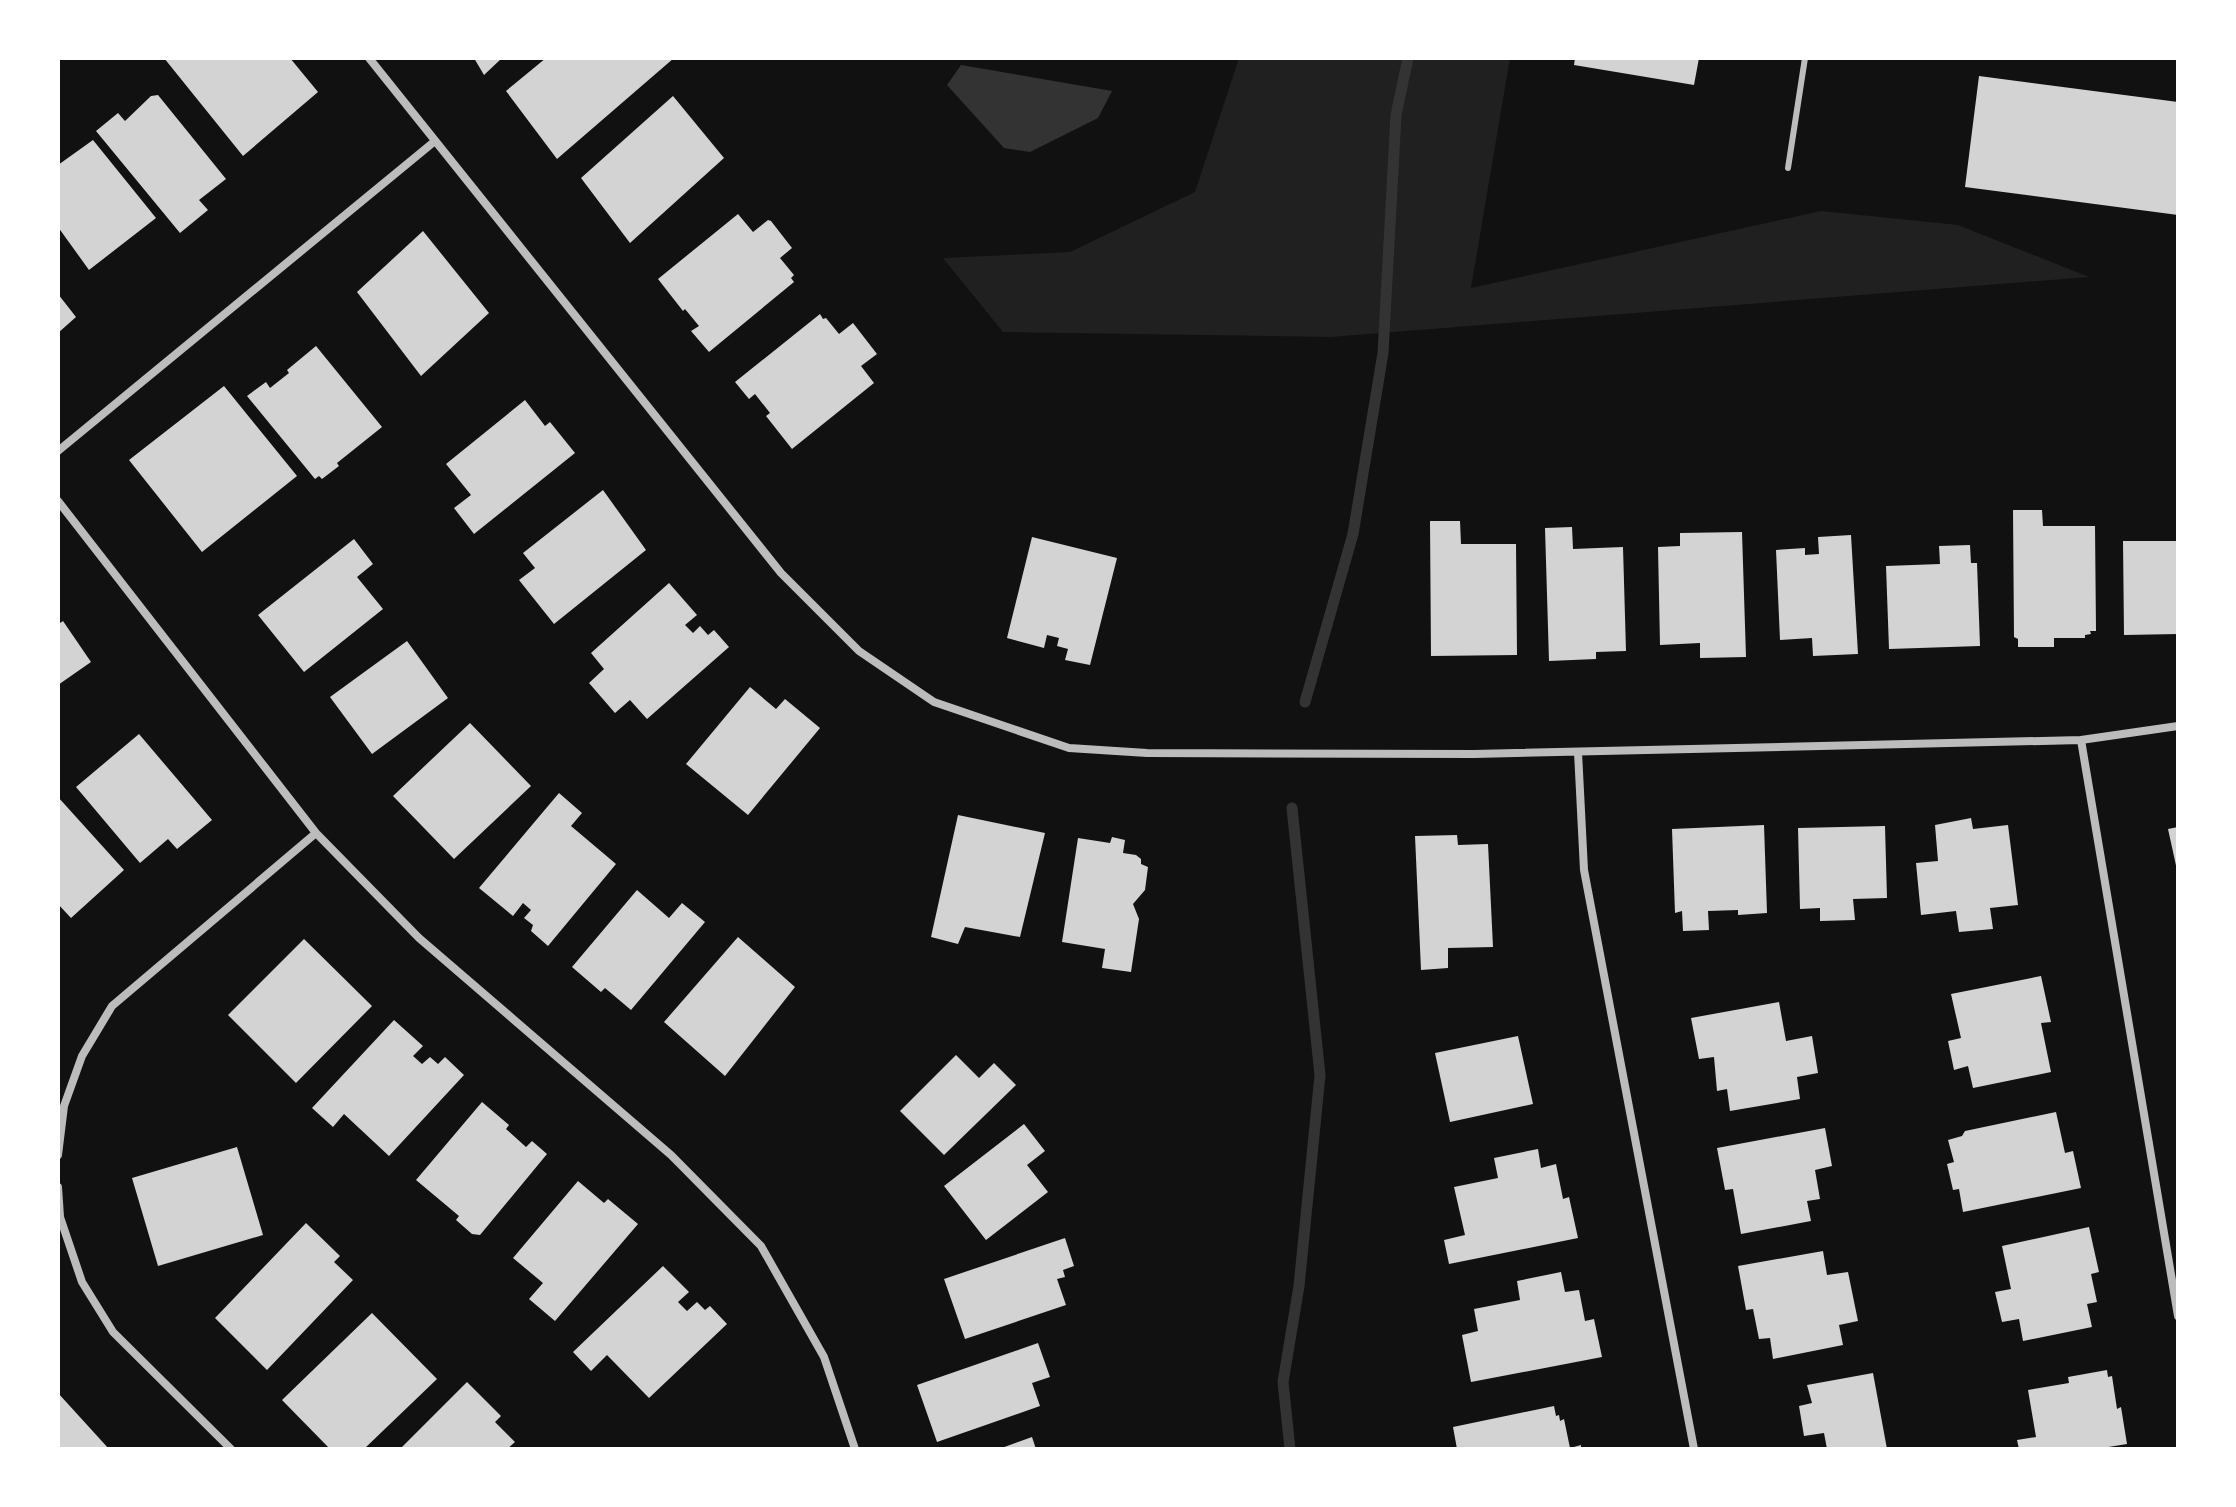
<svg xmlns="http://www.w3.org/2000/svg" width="2236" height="1507" viewBox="0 0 2236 1507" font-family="Inter,sans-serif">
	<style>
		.green { fill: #202020 }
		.water { fill: #333 }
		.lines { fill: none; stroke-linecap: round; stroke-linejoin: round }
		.stream { stroke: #333; stroke-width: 11 }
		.building { fill: #d3d3d3 }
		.service { stroke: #bcbcbc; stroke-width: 6 }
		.minor { stroke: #bcbcbc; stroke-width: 8 }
	</style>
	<rect width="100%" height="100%" fill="#111"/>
	<!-- green -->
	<path class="green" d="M1239 58H1510L1471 288 1821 211 1958 225 2089 277 1330 337 1003 332 943 258 1070 252 1195 192Z"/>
	<!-- water -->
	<path class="water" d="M961 65 1112 91 1098 118 1030 152 1004 148 947 85Z"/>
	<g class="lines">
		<!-- stream -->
		<path class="stream" d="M1305 702 1353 534 1383 353 1396 115 1408 58
			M1290 1449 1283 1382 1299 1286 1320 1075 1292 808"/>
	</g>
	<!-- building -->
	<path class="building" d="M164 58H290L318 92 243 156Z
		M474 58H502L484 75Z
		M546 58H674L557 159 506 91Z
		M1575 58H1699L1694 85 1574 65Z
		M1979 76 2178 102V215L1965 187Z
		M158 95 226 179 199 200 208 210 180 233 96 131 118 113 125 121 151 96Z
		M673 96 724 158 630 243 581 178Z
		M93 140 156 218 89 270 58 227V165Z
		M738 214 753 232 768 220 771 221 792 248 780 258 794 275 791 278 794 282 709 352 691 331 699 326 685 309 683 311 658 279Z
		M423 231 489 313 421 376 357 292Z
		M58 294 76 317 58 333Z
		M820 314 823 319 826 318 839 334 853 323 877 354 861 366 874 383 792 449 766 416 770 413 755 394 749 399 735 382Z
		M316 346 382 427 337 463 339 466 322 479 319 476 315 479 247 396 266 382 270 388 289 373 287 370Z
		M224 386 297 476 202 552 129 460Z
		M525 400 545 426 550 422 575 453 474 534 454 508 471 495 446 464Z
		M603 490 646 550 554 624 519 580 535 568 523 553Z
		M2013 510H2042L2043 526H2095L2096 631H2090L2091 634 2085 635V638H2054V647H2018V639L2014 637Z
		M1430 521H1460L1461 544H1516L1517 655 1431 656Z
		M1572 527 1573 549 1623 547 1626 651 1596 652V659L1549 661 1545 528Z
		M1742 532 1746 657 1700 658V643L1660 645 1658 547 1680 546V533Z
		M1851 535 1858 654 1813 656 1812 638 1780 640 1776 550 1805 548V555L1819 554 1818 537Z
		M1032 537 1117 558 1090 665 1065 660 1068 649 1057 646 1059 638 1047 635 1044 648 1007 638Z
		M354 539 373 564 357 577 383 609 304 672 258 615Z
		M2123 541H2178V634L2124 635Z
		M1970 545 1971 563H1977L1980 646 1889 649 1886 566 1940 564 1939 546Z
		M669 583 697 615 685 625 693 633 700 626 708 635 714 630 729 647 647 719 630 700 615 713 589 683 604 669 591 653Z
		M58 621 60 623 63 621 91 662 58 685Z
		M407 641 448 698 372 754 330 697Z
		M750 687 776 709 785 699 820 728 748 815 686 764Z
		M470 723 531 786 454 859 393 796Z
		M139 734 212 820 177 849 168 839 140 863 76 787Z
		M559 793 582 813 571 826 616 864 548 946 531 931 533 925 524 918 531 910 523 903 513 916 479 888Z
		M58 797 124 870 71 918 58 904Z
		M958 815 1045 833 1020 937 965 927 958 944 931 937Z
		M1971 818 1973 829 2008 825 2018 905 1990 908 1993 929 1959 932 1956 911 1921 915 1916 863 1938 861 1935 825Z
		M1764 825 1767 913 1738 915V910L1708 911 1709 930 1683 931 1682 911 1675 913 1672 829Z
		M1885 826 1887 898 1853 899 1855 920 1820 921V908L1800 909 1798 828Z
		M2178 827V869L2177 870 2168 829Z
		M1457 835 1458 845 1488 844 1493 947 1448 948V968L1421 970 1415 836Z
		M1112 837 1125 840 1123 853 1136 855 1141 859V864L1148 867 1145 890 1133 904 1139 919 1131 972 1102 968 1105 949 1062 942 1078 838 1110 843Z
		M637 890 669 918 682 903 705 922 631 1010 605 988 601 992 572 967Z
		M738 937 795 987 725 1076 664 1022Z
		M304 939 372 1006 296 1083 228 1015Z
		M2041 976 2051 1022 2041 1023 2051 1072 1973 1088 1968 1066 1954 1070 1948 1041 1961 1038 1951 994Z
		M1779 1002 1786 1041 1812 1036 1818 1073 1797 1077 1800 1099 1730 1111 1727 1089 1717 1091 1714 1057 1699 1059 1691 1018Z
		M394 1020 423 1046 413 1056 422 1064 430 1057 438 1064 445 1057 464 1075 389 1156 344 1114 333 1127 312 1108Z
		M1518 1036 1533 1104 1450 1122 1435 1053Z
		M956 1055 979 1078 994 1063 1016 1085 944 1155 900 1111Z
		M482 1102 509 1125 506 1129 526 1147 532 1141 547 1154 480 1235 472 1234 456 1220 459 1216 416 1180Z
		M2056 1112 2065 1153 2073 1151 2081 1188 1963 1212 1959 1189 1953 1190 1947 1164 1954 1162 1948 1140 1962 1136 1965 1131Z
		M1024 1124 1045 1151 1027 1165 1048 1192 986 1240 944 1186Z
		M1825 1128 1832 1166 1815 1170 1820 1199 1807 1201 1811 1221 1741 1234 1733 1189 1725 1190 1717 1148Z
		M237 1147 263 1235 158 1266 132 1178Z
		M1538 1149 1541 1168 1556 1164 1563 1199 1569 1197 1578 1238 1449 1264 1444 1240 1465 1235 1454 1187 1498 1178 1494 1158Z
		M578 1181 604 1203 608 1199 638 1224 555 1321 529 1299 543 1283 513 1258Z
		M306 1223 340 1256 334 1262 353 1280 267 1370 215 1318Z
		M2089 1227 2099 1272 2091 1274 2097 1302 2087 1304 2092 1327 2023 1341 2019 1319 2002 1322 1995 1292 2011 1289 2002 1246Z
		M1065 1238 1074 1266 1063 1270 1065 1277 1057 1279 1066 1305 965 1339 944 1279Z
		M1823 1251 1827 1275 1848 1272 1858 1321 1839 1325 1843 1345 1773 1359 1770 1338 1759 1339 1753 1309 1746 1310 1738 1266Z
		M663 1266 689 1292 678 1302 687 1311 697 1302 705 1310 710 1306 727 1324 649 1398 607 1355 591 1371 573 1352Z
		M1561 1272 1565 1292 1579 1290 1585 1321 1594 1319 1602 1357 1471 1382 1462 1335 1478 1331 1474 1309 1520 1300 1517 1281Z
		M372 1313 437 1379 364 1449H330L282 1400Z
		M1038 1343 1050 1377 1032 1383 1040 1406 937 1442 917 1385Z
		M2107 1370 2108 1377 2112 1376 2117 1409 2121 1407 2127 1444 2096 1449H2019L2017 1440 2036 1437 2028 1390 2069 1383 2068 1377Z
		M1873 1373 1887 1449H1827L1824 1433 1804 1436 1799 1406 1812 1403 1807 1385Z
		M467 1382 501 1416 495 1422 515 1442 507 1449H400Z
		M58 1393 109 1449H58Z
		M1554 1406 1556 1416 1559 1415 1560 1421 1564 1419 1570 1448 1581 1445V1449H1457L1453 1427Z
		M1032 1437 1036 1449H999Z"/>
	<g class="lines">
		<!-- service -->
		<path class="service" d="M1788 168 1805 58"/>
		<!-- minor -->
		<path class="minor" d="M369 58 781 573 859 651 934 702 1069 748 1147 753 1474 754 2081 740 2178 726
			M58 451 435 141
			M58 501 316 833 419 938 671 1155 761 1246 824 1357 855 1449
			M2081 740 2178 1316
			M1578 752 1584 870 1694 1449
			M58 1155 64 1106 82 1056 112 1006 316 833
			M58 1187 60 1217 82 1282 113 1332 231 1449"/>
	</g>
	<!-- border -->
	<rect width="2236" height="1507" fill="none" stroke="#ffffff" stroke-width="120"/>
</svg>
